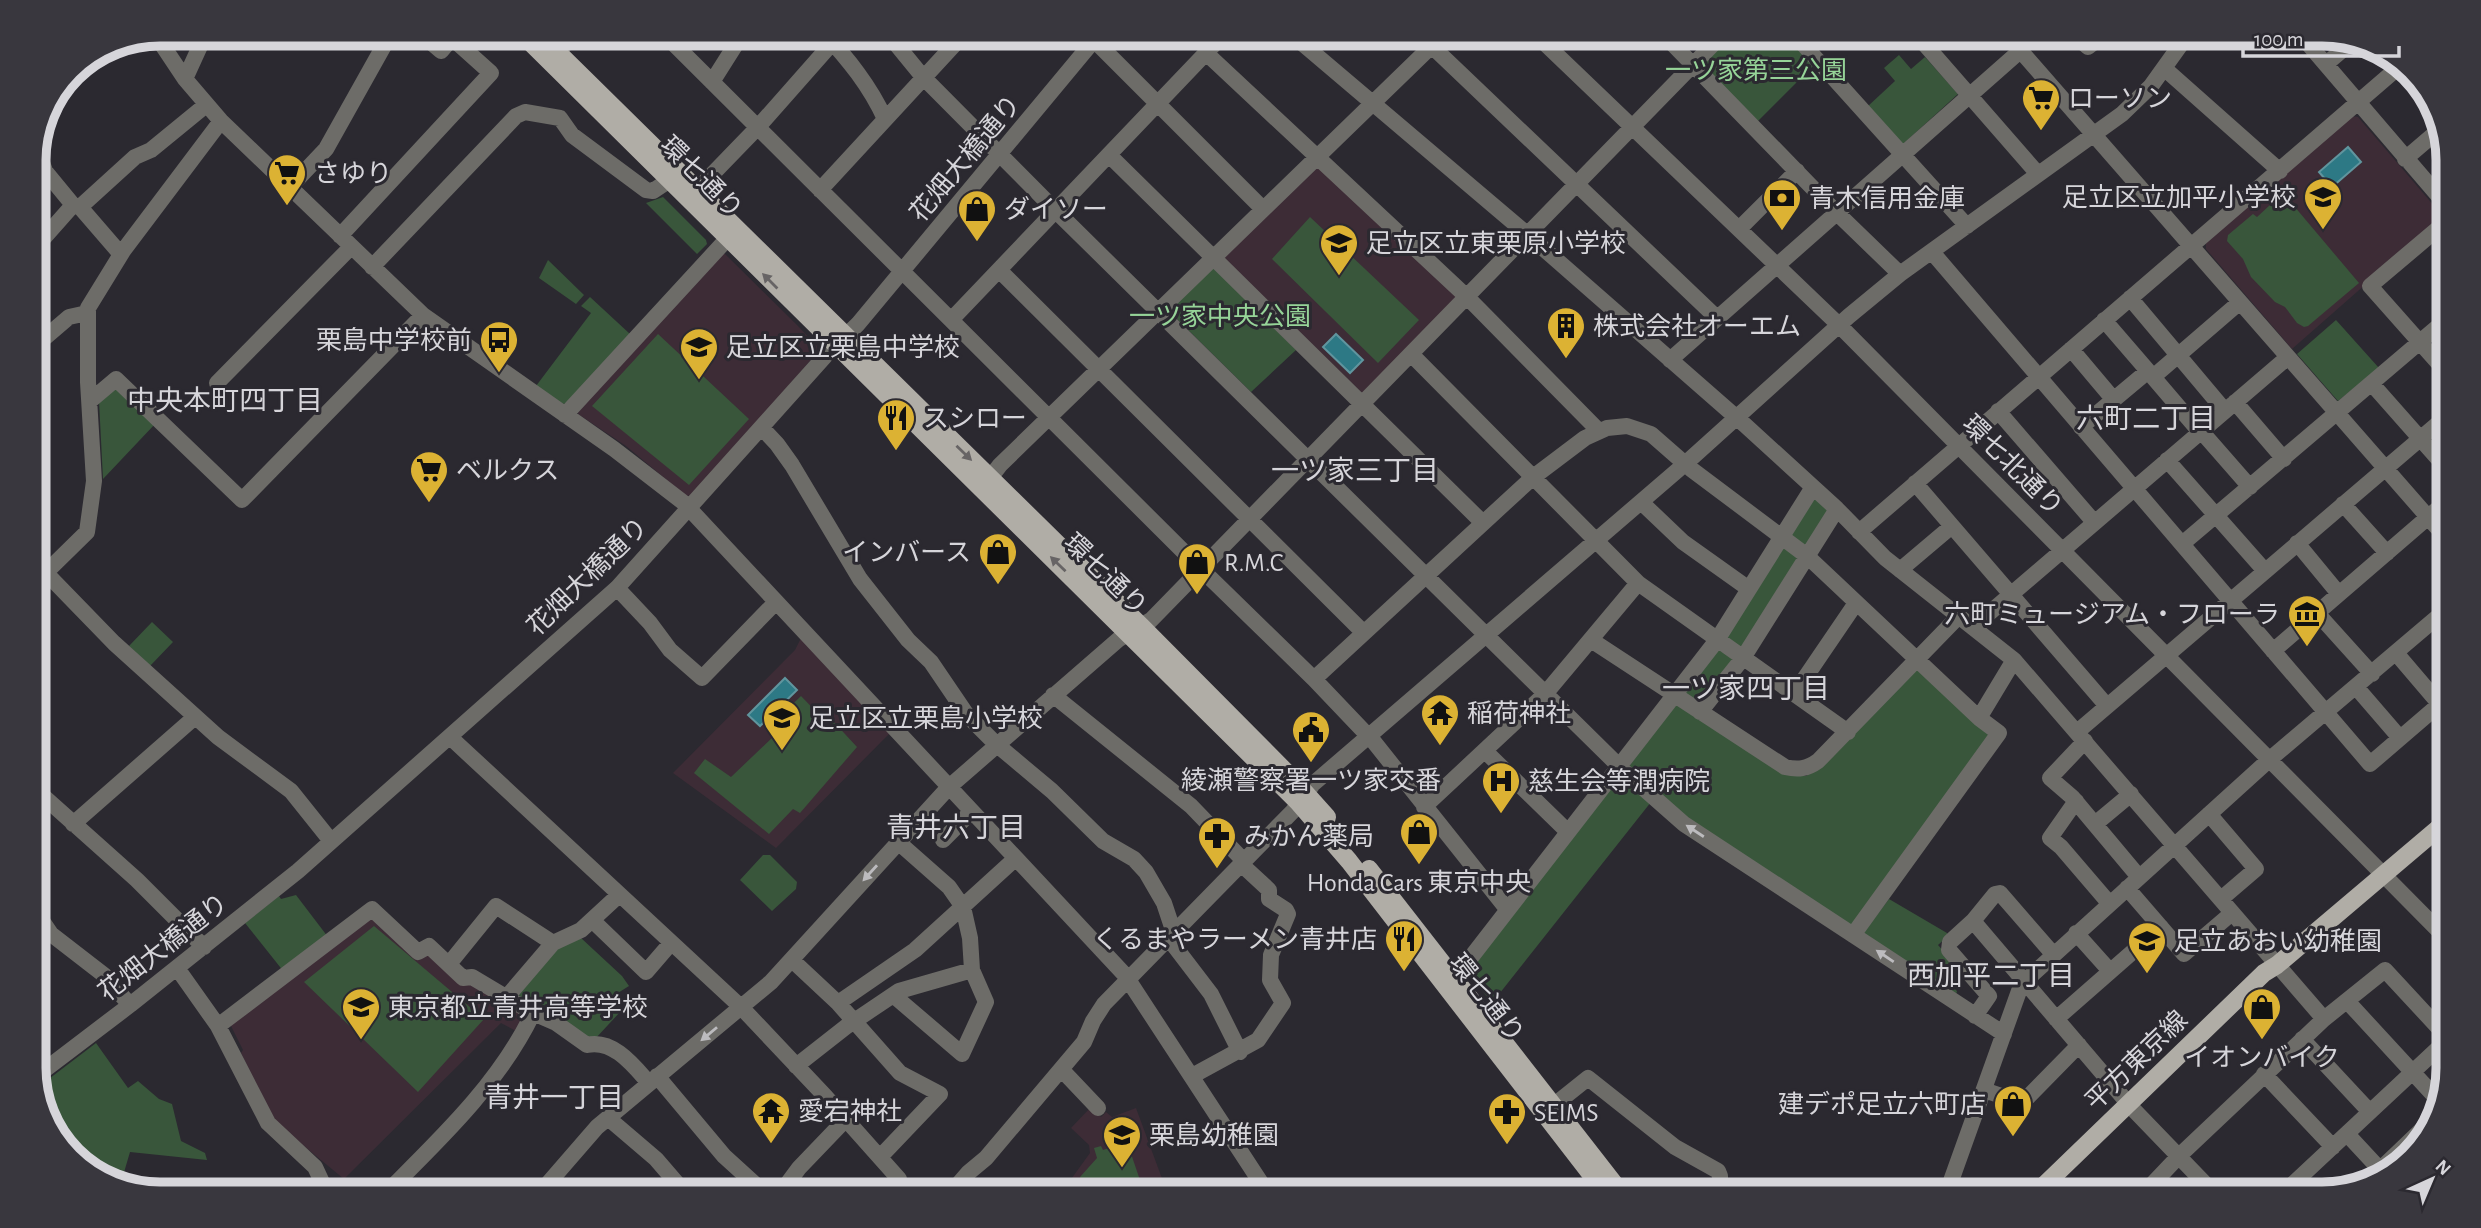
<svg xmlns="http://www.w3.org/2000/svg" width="2481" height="1228" viewBox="0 0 2481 1228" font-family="'Alegreya Sans','Noto Sans JP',sans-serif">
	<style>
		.education { fill: #3d2c36 }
		.green { fill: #39563b }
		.water { fill: #2d7985; stroke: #60959e; stroke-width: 2 }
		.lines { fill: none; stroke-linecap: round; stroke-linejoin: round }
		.minor { stroke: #6d6c68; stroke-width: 16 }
		.major { stroke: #b0ada6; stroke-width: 18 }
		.oneway { fill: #676465 }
		.oneway2 { fill: #bcbbbe }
		.labels { text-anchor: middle; stroke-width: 6; stroke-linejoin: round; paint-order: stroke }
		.park-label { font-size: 26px; fill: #96d498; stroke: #2b2930 }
		.poi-label { font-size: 26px; fill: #d6d5da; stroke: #2b2930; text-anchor: start }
		.street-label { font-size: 26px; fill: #d6d5da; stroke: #2b2930 }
		.neighbourhood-label { font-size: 28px; fill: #d6d5da; stroke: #2b2930 }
		.rim { fill: none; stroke: #d6d5da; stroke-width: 9 }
	</style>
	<rect width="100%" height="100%" fill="#2b2930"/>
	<!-- education -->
	<path class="education" d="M2352 116 2358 117 2441 214 2440 219 2292 349 2206 249V243Z
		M1318 165 1456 294V299L1363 394 1223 259Z
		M721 254H725L797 325 817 346V353L693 495 686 496 626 446 578 414 579 409Z
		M802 636 891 732 776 848 673 773 795 650Z
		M373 913 524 1016 516 1031 501 1023 344 1179 282 1128 272 1116 241 1053 243 1050 230 1024Z
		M1091 1107 1101 1117 1106 1112 1112 1117 1136 1108 1167 1192 1208 1184V1195H1074L1069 1182 1090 1153 1089 1145 1071 1128Z"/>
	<!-- green -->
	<path class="green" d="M1732 33H1786L1814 65 1756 123 1703 68 1704 63Z
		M1899 55 1911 69 1925 57 1958 94 1902 145 1867 107 1895 81 1884 68Z
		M2283 193 2359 283 2308 326 2304 327 2297 323 2285 307 2275 302 2251 277 2243 259 2227 241 2228 235 2253 214 2257 217Z
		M663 197 706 240 707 244 697 254 646 203Z
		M1310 217 1419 320 1378 363 1272 259Z
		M548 260 584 295 576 304 539 278Z
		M1212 266 1296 350 1251 392 1170 312 1169 309Z
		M590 297 630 334 568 403 563 404 536 386 591 313 581 306Z
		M2336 320 2379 368 2338 401 2297 354Z
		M658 334 749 419 689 485 592 406Z
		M113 390H119L155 424 103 479 99 401Z
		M1817 499 1828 510 1808 548 1788 536 1811 501Z
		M1782 547 1799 555 1744 649 1725 641Z
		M152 622 173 642 150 666 129 646Z
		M1716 649 1734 657 1701 705 1682 691Z
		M1916 669 1992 738 1851 931 1687 823 1627 769 1671 705 1679 703 1786 774 1806 776 1822 767Z
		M801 696 828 724 832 720 857 747 800 813 793 809 769 834 694 773 705 759 731 777 774 736 768 728Z
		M1622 775 1651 802 1492 1003 1467 972Z
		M763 855H770L797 882 796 889 772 911 740 880Z
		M296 895 328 937 284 972 245 923 279 896 281 899Z
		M1889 899 1947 933 1948 936 1938 945 1955 964 1942 977 1957 991 1955 999 1861 936Z
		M374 926 484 1019 418 1092 304 982Z
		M581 938 622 976 629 986 613 996 621 1011 595 1039 587 1042 520 999 518 992 558 948Z
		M96 1043 128 1088 138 1081 159 1099 172 1104 181 1141 205 1153 207 1160 130 1152 120 1186 104 1182 55 1139 37 1088Z
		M1127 1142 1141 1183 1124 1188 1126 1195H1085L1080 1177 1097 1158 1094 1148 1101 1146 1103 1150Z"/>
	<!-- water -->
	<path class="water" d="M2348 147 2361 162 2332 187 2319 172Z
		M1336 334 1363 360 1350 373 1323 347Z
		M785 678 797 690 760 726 748 715Z"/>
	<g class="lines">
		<!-- minor -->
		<path class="minor" d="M663 33 1201 569 1314 679 1374 742 1507 909
			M824 33C848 59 870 86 885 119
			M887 33 923 77 1056 211 1625 772 1684 824 2004 1034
			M1087 33 1263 209
			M1290 33 1528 235 1745 425 1837 509 1885 558 2014 660 2324 1019
			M1418 33 1717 318
			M1534 33 1839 325 2448 940
			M1662 33 1837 213 1900 274
			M1793 33 1967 226
			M1915 33 2038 174
			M2005 33 2448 540
			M2072 33 2088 47 2106 33
			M2299 33 2448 207
			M155 34 185 79 221 121 423 315 614 449 684 503 1125 975 1269 1195
			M1206 53 1467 297 1599 431
			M549 61 576 33
			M2326 64 2353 41
			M2165 69 2280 171
			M185 79 206 33
			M712 82 743 33
			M36 146 45 171 73 205 80 207 118 251H123
			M1109 155 1483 523
			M2405 159 2440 129
			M290 187 326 149 391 33
			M697 190 758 127 841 33
			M820 190 965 33
			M80 207 135 157 151 150 206 105
			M2448 220 2370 286 2448 374
			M1739 229 1797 171
			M340 236 491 73 452 38 441 51 420 33
			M34 249 73 205
			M1932 252 2370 764 2448 697
			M372 267 516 116 525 112 560 118 572 135 646 190 653 191 668 181
			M999 270 1363 632
			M2130 298 2225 411
			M951 320 1225 33
			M34 347 69 317 87 313
			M2071 349 2114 400
			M1411 354 1638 583 1848 732
			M1670 360 2020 51
			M217 383 351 247
			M2372 384 2448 470
			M90 401 116 379 242 500 423 315
			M2235 402 2284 459
			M1998 411 2094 522
			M565 415 727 239
			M2081 427 2148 371 2104 320
			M762 428 777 444 792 465 860 579 908 640 931 662 967 715 996 744 1052 791 1103 841 1134 859 1146 872 1164 903 1174 933
			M2201 431 2250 487
			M2200 432 2153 377 2240 302
			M2167 460 2265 571
			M990 478 1000 465 1445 33
			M1915 483 2107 706
			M1641 502 1683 542 1749 589
			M2343 504 2387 553
			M1859 532 2400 66
			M2297 543 2339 594
			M2182 544 2448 318
			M1900 570 1952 526
			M46 573 114 643 218 737 291 791 331 841
			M34 584 87 532 94 481 88 382V308L123 251 221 121
			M617 588 650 623 670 650 702 678 776 602
			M2317 613 2372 674
			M1973 627 2288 357
			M1591 640 1785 767C1798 770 1807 769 1818 761L1959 616
			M2273 651 2448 500
			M2396 653 2448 714
			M1314 679 1532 478 1585 438 1607 428 1627 426 1651 434 1691 469 1807 556 1979 718 1999 733 1853 935
			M2356 687 2400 738
			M1794 694 1856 603
			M1053 695 1191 806 1244 861
			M1700 712 1743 658 1837 509
			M1979 718 2014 660
			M2077 732 2448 415
			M450 737 741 1007 826 1097 899 1179 896 1195
			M2085 741 2050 778 2072 797 2139 877
			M1486 752 1567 831
			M34 783 43 796 137 880 204 947
			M2076 801 2050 838 2061 847 2109 903
			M1424 807 1545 694 1638 583
			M2209 814 2256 869 2221 899
			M73 824 195 717
			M2095 824 2131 794
			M943 840 971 812
			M2127 888 2184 954 2232 913
			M34 909 51 934 104 975 130 1005
			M592 920 646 972 671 943
			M1973 921 1995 894 2000 893 2053 954
			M2076 933 2110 971
			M1169 939 1211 994 1240 1052
			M792 960 838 1003 915 950 1015 859
			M449 964 496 906 553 943
			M177 968 218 1026 268 1123 315 1167 328 1195
			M1455 978 1717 640 1813 487
			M893 995 962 1054 986 1002 972 970 970 938 963 907 949 887 898 842
			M506 998 553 943 581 930 619 895
			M2347 1001 2440 1102
			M838 1003 900 1073 940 1094 880 1157
			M1975 1016 1989 996 1949 950 1950 942 1973 921 2133 1109 2216 1195
			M2056 1019 2161 927
			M218 1026 372 909 418 952 429 946 463 978 472 977 533 1013 556 1023 587 1045C613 1039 633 1065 649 1083
			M2302 1039 2370 1112
			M796 1066 847 1026 899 991 972 970
			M1061 1069 1098 1108
			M2264 1074 2333 1147
			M657 1076 724 1156 767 1195
			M1192 1076 1258 1040 1283 1003 1270 980 1271 955 1288 914 1286 910 1269 899V890L1241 864
			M34 1078 130 1005 298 871 617 588 827 354 858 324 1100 33
			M1984 1090 2022 1103 2079 1045
			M1553 1106 1588 1078 1675 1147 1718 1171 1720 1176V1195
			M608 1118 656 1159 687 1195
			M2347 1134 2386 1176
			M2368 1181 2437 1115
			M384 1195C439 1140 499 1084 533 1013
			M538 1195 597 1127 771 982 949 787 1119 639 1151 620 1724 33
			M779 1195 799 1168 846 1119
			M949 1195 968 1173 986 1158 1084 1042 1093 1021 1104 1004 1293 811 1313 784 1686 463 1849 316 1900 274 2122 114 2151 86 2189 33
			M1946 1195 2019 991 2024 982 2270 759 2448 608
			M2142 1195 2179 1156 2324 1019 2385 970 2448 1038
			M2281 1195 2448 1039"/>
		<!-- major -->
		<path class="major" d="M521 33 1298 802 1349 861 1607 1195
			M538 33 1142 627 1292 778 1327 817
			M1369 869 1623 1195
			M2034 1195 2264 973 2277 965 2448 820"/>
	</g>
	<!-- one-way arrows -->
	<defs><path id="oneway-solid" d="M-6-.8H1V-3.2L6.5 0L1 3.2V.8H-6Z" transform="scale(1.75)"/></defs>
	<g class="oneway">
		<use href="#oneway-solid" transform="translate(770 281) rotate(-135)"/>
		<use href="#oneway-solid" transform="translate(964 453) rotate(44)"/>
		<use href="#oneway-solid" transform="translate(1058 564) rotate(-136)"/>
	</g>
	<g class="oneway2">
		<use href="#oneway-solid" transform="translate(1695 831) rotate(-147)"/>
		<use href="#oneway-solid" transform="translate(870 873) rotate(132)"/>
		<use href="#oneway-solid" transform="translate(1885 956) rotate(-146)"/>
		<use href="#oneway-solid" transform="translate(709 1034) rotate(140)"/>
	</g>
	<!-- icons -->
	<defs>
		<symbol id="supermarket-pin" viewBox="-11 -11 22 30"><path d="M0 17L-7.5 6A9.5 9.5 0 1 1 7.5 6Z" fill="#dcb233" stroke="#2b2930"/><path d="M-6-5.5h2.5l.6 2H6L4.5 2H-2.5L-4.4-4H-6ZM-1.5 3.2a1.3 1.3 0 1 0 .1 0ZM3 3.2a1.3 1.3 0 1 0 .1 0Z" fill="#111"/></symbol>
		<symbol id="school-pin" viewBox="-11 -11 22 30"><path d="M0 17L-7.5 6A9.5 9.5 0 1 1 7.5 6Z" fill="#dcb233" stroke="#2b2930"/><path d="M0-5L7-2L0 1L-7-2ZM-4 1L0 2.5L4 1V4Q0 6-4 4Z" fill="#111"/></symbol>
		<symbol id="bank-pin" viewBox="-11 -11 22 30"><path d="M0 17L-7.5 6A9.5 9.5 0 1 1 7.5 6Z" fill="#dcb233" stroke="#2b2930"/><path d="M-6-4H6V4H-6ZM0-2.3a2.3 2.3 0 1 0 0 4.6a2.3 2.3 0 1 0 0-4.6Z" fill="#111"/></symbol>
		<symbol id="shop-pin" viewBox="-11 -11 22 30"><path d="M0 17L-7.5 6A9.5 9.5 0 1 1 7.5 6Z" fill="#dcb233" stroke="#2b2930"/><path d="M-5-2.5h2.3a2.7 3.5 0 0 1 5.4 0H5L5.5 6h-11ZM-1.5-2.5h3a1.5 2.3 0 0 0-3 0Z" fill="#111"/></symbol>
		<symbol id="building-pin" viewBox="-11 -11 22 30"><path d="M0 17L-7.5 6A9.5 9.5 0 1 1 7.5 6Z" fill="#dcb233" stroke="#2b2930"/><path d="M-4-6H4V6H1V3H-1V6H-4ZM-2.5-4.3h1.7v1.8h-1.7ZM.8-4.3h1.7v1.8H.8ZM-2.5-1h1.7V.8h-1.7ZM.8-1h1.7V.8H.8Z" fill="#111"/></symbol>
		<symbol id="bus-pin" viewBox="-11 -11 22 30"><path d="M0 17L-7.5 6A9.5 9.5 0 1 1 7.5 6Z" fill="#dcb233" stroke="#2b2930"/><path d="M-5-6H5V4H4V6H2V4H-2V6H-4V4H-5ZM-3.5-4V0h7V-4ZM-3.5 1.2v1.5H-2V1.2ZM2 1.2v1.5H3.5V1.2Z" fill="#111"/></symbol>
		<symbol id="restaurant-pin" viewBox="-11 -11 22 30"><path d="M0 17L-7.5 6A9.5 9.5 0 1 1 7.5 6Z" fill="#dcb233" stroke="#2b2930"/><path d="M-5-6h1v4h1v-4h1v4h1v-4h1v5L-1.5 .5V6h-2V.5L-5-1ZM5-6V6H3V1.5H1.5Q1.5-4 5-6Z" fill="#111"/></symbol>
		<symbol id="museum-pin" viewBox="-11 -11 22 30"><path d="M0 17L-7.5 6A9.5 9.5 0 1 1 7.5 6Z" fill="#dcb233" stroke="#2b2930"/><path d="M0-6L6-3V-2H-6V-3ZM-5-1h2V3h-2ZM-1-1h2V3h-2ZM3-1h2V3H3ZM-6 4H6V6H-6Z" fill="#111"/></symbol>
		<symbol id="temple-pin" viewBox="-11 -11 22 30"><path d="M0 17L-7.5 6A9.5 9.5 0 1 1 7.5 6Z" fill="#dcb233" stroke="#2b2930"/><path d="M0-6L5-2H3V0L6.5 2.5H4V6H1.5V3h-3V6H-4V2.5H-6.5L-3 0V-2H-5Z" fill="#111"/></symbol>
		<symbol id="civic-pin" viewBox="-11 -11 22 30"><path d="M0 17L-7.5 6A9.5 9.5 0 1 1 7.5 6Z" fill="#dcb233" stroke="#2b2930"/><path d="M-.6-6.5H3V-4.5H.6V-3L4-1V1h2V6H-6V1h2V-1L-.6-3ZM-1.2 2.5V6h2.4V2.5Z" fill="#111"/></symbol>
		<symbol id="hospital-pin" viewBox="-11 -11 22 30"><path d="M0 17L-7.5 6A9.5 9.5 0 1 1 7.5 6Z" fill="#dcb233" stroke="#2b2930"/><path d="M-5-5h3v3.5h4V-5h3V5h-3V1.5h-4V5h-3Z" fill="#111"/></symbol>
		<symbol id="pharmacy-pin" viewBox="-11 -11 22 30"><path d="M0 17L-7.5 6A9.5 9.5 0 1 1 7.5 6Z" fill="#dcb233" stroke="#2b2930"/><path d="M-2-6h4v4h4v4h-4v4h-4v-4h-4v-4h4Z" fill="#111"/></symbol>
	</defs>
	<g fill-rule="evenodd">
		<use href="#supermarket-pin" x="2019" y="76" width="44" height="60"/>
		<use href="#supermarket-pin" x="265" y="151" width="44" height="60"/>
		<use href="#school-pin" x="2301" y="175" width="44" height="60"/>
		<use href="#bank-pin" x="1760" y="176" width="44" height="60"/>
		<use href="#shop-pin" x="955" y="187" width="44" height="60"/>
		<use href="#school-pin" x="1317" y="221" width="44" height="60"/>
		<use href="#building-pin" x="1544" y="304" width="44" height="60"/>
		<use href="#bus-pin" x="477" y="318" width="44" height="60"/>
		<use href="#school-pin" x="677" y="325" width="44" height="60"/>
		<use href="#restaurant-pin" x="874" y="396" width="44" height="60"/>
		<use href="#supermarket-pin" x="407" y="448" width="44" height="60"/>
		<use href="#shop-pin" x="976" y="530" width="44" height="60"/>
		<use href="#shop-pin" x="1175" y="540" width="44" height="60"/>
		<use href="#museum-pin" x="2285" y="592" width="44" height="60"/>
		<use href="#temple-pin" x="1418" y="691" width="44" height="60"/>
		<use href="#school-pin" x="760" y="696" width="44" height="60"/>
		<use href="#civic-pin" x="1289" y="708" width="44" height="60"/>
		<use href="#hospital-pin" x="1479" y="759" width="44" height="60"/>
		<use href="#shop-pin" x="1397" y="810" width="44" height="60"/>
		<use href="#pharmacy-pin" x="1195" y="814" width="44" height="60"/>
		<use href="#restaurant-pin" x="1382" y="917" width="44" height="60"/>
		<use href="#school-pin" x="2125" y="919" width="44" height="60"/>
		<use href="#school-pin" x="339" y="985" width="44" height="60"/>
		<use href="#shop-pin" x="2240" y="985" width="44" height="60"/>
		<use href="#shop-pin" x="1991" y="1082" width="44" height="60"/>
		<use href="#temple-pin" x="749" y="1089" width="44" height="60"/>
		<use href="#pharmacy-pin" x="1485" y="1090" width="44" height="60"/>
		<use href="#school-pin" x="1100" y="1113" width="44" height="60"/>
	</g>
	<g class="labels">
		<!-- park labels -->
		<g class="park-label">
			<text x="1756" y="79">一ツ家第三公園</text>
			<text x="1220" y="325">一ツ家中央公園</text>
		</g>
		<!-- poi labels -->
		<g class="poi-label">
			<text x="2068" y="107">ローソン</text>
			<text x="314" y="182">さゆり</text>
			<text x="2296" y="206" text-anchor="end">足立区立加平小学校</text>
			<text x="1809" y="207">青木信用金庫</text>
			<text x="1004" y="218">ダイソー</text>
			<text x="1366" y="252">足立区立東栗原小学校</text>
			<text x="1593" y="335">株式会社オーエム</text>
			<text x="472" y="349" text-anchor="end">栗島中学校前</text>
			<text x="726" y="356">足立区立栗島中学校</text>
			<text x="923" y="427">スシロー</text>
			<text x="456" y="479">ベルクス</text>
			<text x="971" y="561" text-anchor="end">インバース</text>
			<text x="1224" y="571">R.M.C</text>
			<text x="2280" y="623" text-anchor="end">六町ミュージアム・フローラ</text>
			<text x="1467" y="722">稲荷神社</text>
			<text x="809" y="727">足立区立栗島小学校</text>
			<text x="1311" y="789" text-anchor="middle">綾瀬警察署一ツ家交番</text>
			<text x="1528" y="790">慈生会等潤病院</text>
			<text x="1244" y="845">みかん薬局</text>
			<text x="1419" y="891" text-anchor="middle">Honda Cars 東京中央</text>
			<text x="1377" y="948" text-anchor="end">くるまやラーメン青井店</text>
			<text x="2174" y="950">足立あおい幼稚園</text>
			<text x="388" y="1016">東京都立青井高等学校</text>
			<text x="2262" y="1066" text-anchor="middle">イオンバイク</text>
			<text x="1986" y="1113" text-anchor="end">建デポ足立六町店</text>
			<text x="798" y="1120">愛宕神社</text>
			<text x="1534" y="1121">SEIMS</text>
			<text x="1149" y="1144">栗島幼稚園</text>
		</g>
		<!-- street labels -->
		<g class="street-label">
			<text transform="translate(965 158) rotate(-50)" y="9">花畑大橋通り</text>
			<text transform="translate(702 177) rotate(45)" y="9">環七通り</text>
			<text transform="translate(2013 465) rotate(45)" y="9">環七北通り</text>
			<text transform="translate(1106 574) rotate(44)" y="9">環七通り</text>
			<text transform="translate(587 576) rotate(-44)" y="9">花畑大橋通り</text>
			<text transform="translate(163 947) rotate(-38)" y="9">花畑大橋通り</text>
			<text transform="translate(1487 998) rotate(52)" y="9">環七通り</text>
			<text transform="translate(2136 1060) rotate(-44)" y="9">平方東京線</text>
		</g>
		<!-- neighbourhood labels -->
		<g class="neighbourhood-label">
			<text x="225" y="410">中央本町四丁目</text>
			<text x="2146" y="428">六町二丁目</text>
			<text x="1355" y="480">一ツ家三丁目</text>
			<text x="1746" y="698">一ツ家四丁目</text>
			<text x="956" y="837">青井六丁目</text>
			<text x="1991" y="985">西加平二丁目</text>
			<text x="554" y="1107">青井一丁目</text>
		</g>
	</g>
	<!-- crop -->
	<path d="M0 0H2481V1228H0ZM160 46H2322A114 114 0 0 1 2436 160V1068A114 114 0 0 1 2322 1182H160A114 114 0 0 1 46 1068V160A114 114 0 0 1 160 46Z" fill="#39373e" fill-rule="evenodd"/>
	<path class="rim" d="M160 46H2322A114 114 0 0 1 2436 160V1068A114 114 0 0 1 2322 1182H160A114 114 0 0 1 46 1068V160A114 114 0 0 1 160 46Z"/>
	<!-- north arrow -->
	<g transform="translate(2432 1179) rotate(44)" stroke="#2b2930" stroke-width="5" paint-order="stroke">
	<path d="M0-5L12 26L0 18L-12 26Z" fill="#d6d5da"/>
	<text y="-10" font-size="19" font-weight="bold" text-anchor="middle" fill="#d6d5da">N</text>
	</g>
	<!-- scale -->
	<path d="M2243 46v10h156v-10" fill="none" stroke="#d6d5da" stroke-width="3.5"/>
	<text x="2254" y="46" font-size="21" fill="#d6d5da" stroke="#2b2930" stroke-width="5" paint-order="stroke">100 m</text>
</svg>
